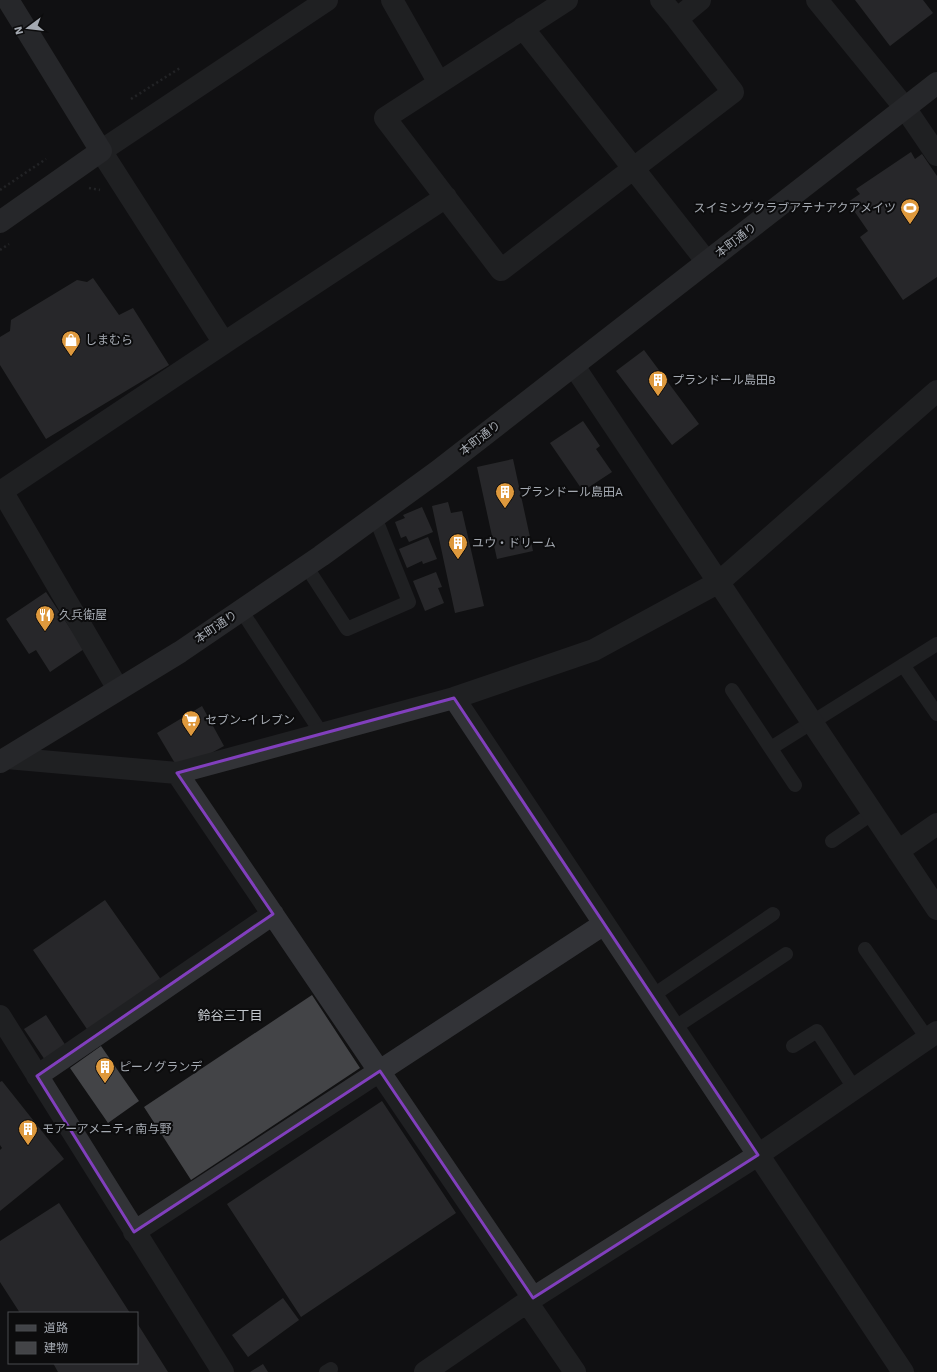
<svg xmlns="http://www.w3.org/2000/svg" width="937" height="1372" viewBox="0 0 937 1372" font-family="'Work Sans','Noto Sans JP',sans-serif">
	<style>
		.building { fill: #434447 }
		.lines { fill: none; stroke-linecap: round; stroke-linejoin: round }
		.path { stroke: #383a3e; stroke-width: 2.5; stroke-dasharray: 2 3; stroke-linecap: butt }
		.lane { stroke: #323337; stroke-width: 14 }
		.street { stroke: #323337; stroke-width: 22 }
		.secondary { stroke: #414347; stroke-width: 22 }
		.marked { fill: none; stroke: #813fbd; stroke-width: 3; stroke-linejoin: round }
		.labels { text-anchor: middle; stroke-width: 4; stroke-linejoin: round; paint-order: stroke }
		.poi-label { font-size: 12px; fill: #a4a9b1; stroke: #0c0c0d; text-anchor: start }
		.street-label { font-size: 12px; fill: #a4a9b1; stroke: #0c0c0d }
		.neighbourhood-label { font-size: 13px; fill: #c4c8ce; stroke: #0c0c0d }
	</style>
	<rect width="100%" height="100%" fill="#111112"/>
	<!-- building -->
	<path class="building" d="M855 0H923L933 13 890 46Z
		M911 152 915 159 922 154 937 176V277L903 300 860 237 868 231 848 202 860 194 856 189Z
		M93 278 119 315 133 308 169 365 46 439 0 365V337L10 331 11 320 77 280 87 282Z
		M644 350 699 424 672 445 616 371Z
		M583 421 600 446 596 449 612 472 583 491 550 443Z
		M513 459 533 551 497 559 477 467Z
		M448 502 451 513 462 511 484 606 455 613 432 506Z
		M422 507 433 532 409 542 406 536 401 538 395 522 405 518 403 515Z
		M428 537 437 559 423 564 422 561 407 568 399 549Z
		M436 572 442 587 438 588 444 603 425 611 413 581Z
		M46 592 84 649 50 672 36 650 29 654 6 619Z
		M202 706 224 746 204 757 176 765 157 733Z
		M105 900 162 981 89 1032 33 950Z
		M312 995 360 1068 191 1180 144 1107Z
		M46 1015 66 1046 45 1060 24 1029Z
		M101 1046 139 1101 108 1123 70 1068Z
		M2 1081 64 1159 0 1211V1150L2 1148 0 1145V1082Z
		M382 1101 456 1213 301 1317 227 1204Z
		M59 1203 130 1313H20L0 1282V1241Z
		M283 1298 299 1320 248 1357 232 1335Z
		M137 1323 168 1372H58L53 1363H137Z
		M263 1364 268 1372H250Z"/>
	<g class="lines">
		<!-- path -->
		<path class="path" d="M131 99 180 68
			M89 188 100 190
			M0 190 46 159
			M0 250 9 244"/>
		<!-- lane -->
		<path class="lane" d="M306 566 347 629 409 602 375 517
			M241 610 322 734
			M903 665 937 714
			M732 690 795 785
			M771 748 937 644
			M832 841 873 813
			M865 949 927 1038
			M652 996 773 914
			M674 1028 786 954
			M793 1046 817 1031 854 1088
			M326 1372 331 1369"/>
		<!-- street -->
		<path class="street" d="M392 0 439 83 567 0
			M817 0 905 108 937 155
			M677 19 700 0
			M523 28 707 262
			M439 83 385 118 501 270 733 92 677 19 661 0
			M224 343 446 197
			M574 366 937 909
			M118 689 2 491 224 343 101 151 327 0
			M454 698 903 1372
			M7 758 177 773 454 698 594 650 719 582 937 391
			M177 773 533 1298
			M898 851 937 824
			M0 1016 223 1372
			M37 1076 273 914
			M134 1232 604 924
			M527 1302 575 1372
			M425 1372 533 1298 758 1155 937 1032"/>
		<!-- secondary -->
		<path class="secondary" d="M0 222 101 151 8 0
			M0 762 180 652 321 556 438 471 937 83"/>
	</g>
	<!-- marked area -->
	<path d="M0 0H937V1372H0ZM454 698 758 1155 533 1298 380 1071 134 1232 37 1076 273 914 177 773Z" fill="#111112" fill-opacity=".55" fill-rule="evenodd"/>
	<path class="marked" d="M454 698 758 1155 533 1298 380 1071 134 1232 37 1076 273 914 177 773Z"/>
	<!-- icons -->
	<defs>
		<symbol id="stadium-pin" viewBox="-11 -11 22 30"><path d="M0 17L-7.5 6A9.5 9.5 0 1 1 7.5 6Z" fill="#de993d" stroke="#0c0c0d"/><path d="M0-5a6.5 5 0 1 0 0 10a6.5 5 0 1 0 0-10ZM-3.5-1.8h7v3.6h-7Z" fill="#fff"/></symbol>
		<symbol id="shop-pin" viewBox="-11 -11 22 30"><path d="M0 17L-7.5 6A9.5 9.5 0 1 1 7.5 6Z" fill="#de993d" stroke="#0c0c0d"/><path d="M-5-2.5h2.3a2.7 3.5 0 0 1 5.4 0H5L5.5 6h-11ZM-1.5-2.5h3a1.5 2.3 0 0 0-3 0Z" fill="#fff"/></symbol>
		<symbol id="building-pin" viewBox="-11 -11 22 30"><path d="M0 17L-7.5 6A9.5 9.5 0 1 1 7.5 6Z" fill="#de993d" stroke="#0c0c0d"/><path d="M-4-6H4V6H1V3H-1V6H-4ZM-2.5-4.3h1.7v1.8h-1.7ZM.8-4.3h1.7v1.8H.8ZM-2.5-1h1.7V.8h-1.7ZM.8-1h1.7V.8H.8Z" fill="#fff"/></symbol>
		<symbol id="restaurant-pin" viewBox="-11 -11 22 30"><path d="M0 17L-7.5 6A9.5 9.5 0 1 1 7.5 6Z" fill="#de993d" stroke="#0c0c0d"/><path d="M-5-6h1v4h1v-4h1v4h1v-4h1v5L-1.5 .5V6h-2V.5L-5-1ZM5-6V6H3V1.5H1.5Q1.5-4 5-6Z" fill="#fff"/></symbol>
		<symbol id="supermarket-pin" viewBox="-11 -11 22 30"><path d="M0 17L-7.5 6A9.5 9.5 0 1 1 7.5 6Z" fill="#de993d" stroke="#0c0c0d"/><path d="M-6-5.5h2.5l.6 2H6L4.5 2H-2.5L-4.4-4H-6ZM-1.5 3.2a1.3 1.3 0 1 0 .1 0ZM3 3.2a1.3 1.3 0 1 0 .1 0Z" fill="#fff"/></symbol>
	</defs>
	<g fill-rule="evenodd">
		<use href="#stadium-pin" x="899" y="197" width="22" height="30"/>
		<use href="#shop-pin" x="60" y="329" width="22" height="30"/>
		<use href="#building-pin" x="647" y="369" width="22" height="30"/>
		<use href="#building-pin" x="494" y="481" width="22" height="30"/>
		<use href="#building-pin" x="447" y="532" width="22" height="30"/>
		<use href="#restaurant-pin" x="34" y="604" width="22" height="30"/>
		<use href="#supermarket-pin" x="180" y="709" width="22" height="30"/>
		<use href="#building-pin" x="94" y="1056" width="22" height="30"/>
		<use href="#building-pin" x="17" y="1118" width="22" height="30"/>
	</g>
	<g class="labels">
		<!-- poi labels -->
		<g class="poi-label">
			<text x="896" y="212" text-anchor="end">スイミングクラブアテナアクアメイツ</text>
			<text x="85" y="344">しまむら</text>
			<text x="672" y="384">プランドール島田B</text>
			<text x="519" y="496">プランドール島田A</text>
			<text x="472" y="547">ユウ・ドリーム</text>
			<text x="59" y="619">久兵衛屋</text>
			<text x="205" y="724">セブン-イレブン</text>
			<text x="119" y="1071">ピーノグランデ</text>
			<text x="42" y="1133">モアーアメニティ南与野</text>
		</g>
		<!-- street labels -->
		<g class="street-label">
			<text transform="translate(736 240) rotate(-38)" y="4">本町通り</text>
			<text transform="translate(480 438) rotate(-38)" y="4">本町通り</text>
			<text transform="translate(216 627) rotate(-34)" y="4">本町通り</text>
		</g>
		<!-- neighbourhood labels -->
		<g class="neighbourhood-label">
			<text x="230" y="1020">鈴谷三丁目</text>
		</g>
	</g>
	<!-- legend -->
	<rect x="8" y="1312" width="130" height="52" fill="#0c0c0d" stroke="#494b4f"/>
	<rect x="16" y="1325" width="20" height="6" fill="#414347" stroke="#494b4f"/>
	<text x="44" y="1332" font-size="12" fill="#a4a9b1">道路</text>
	<rect x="16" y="1342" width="20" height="12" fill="#434447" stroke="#494b4f"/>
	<text x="44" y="1352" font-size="12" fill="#a4a9b1">建物</text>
	<!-- north arrow -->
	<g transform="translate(28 28) rotate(255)" stroke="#0c0c0d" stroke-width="3" paint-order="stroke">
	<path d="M0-3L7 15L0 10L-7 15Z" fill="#a4a9b1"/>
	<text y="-6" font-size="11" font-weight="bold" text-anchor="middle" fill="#a4a9b1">N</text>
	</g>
</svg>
